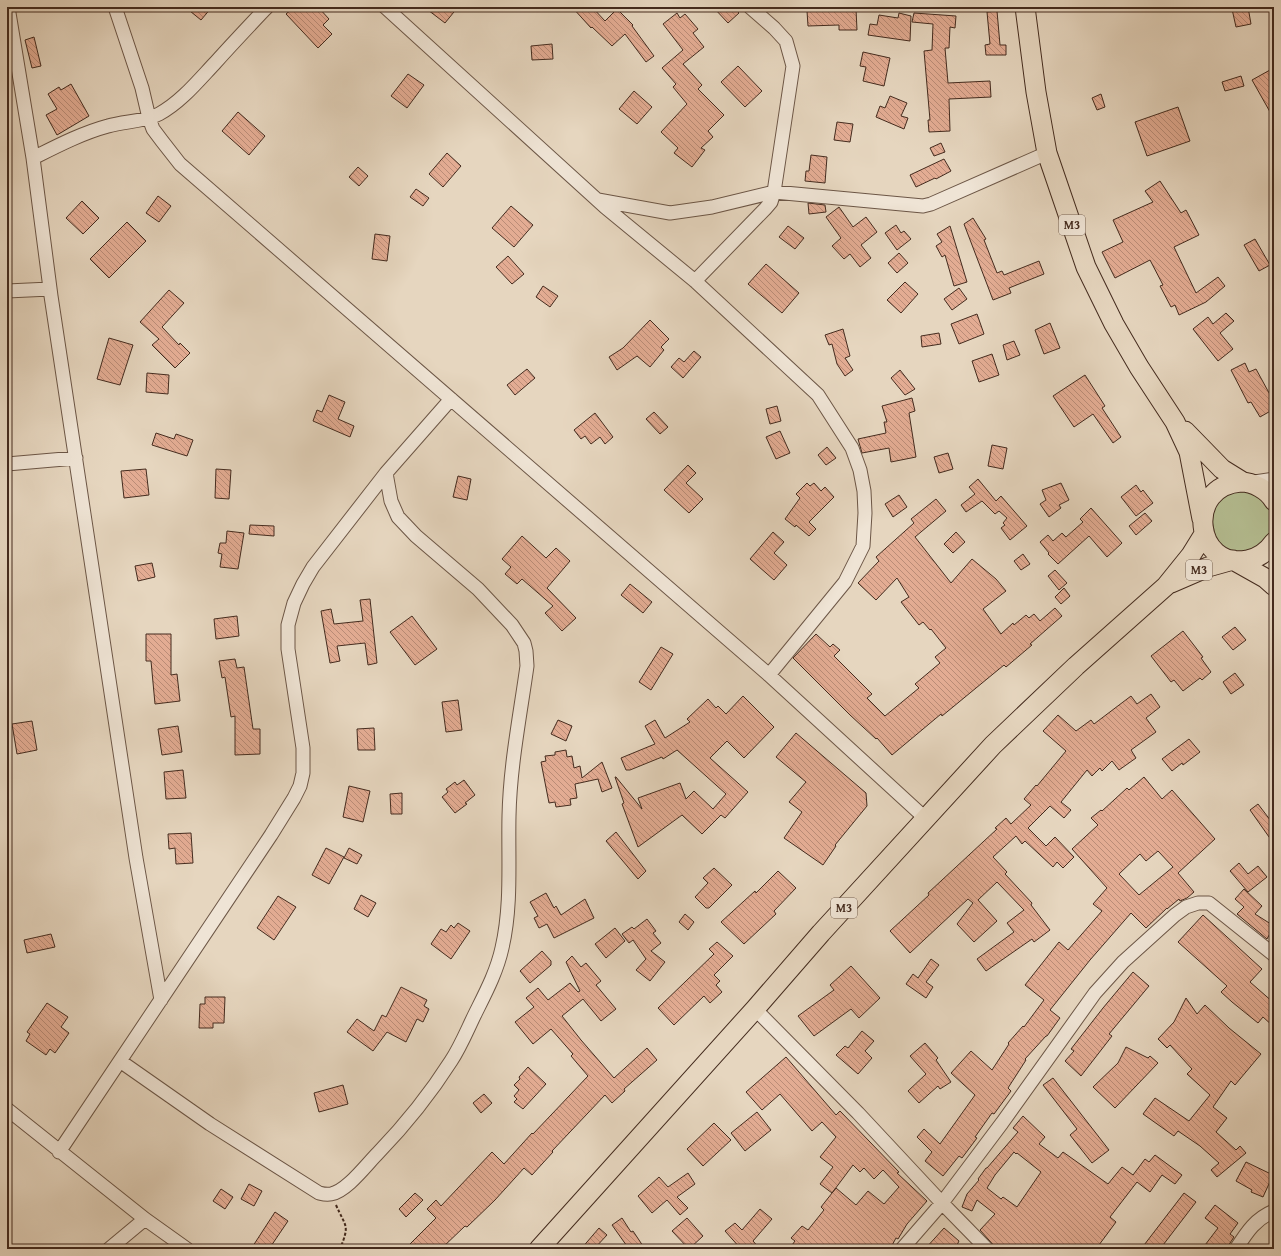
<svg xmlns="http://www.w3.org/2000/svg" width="1281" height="1256" viewBox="0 0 1281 1256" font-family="'Gentium Book Plus',serif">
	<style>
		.green { fill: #b5be92; stroke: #7c7458 }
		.building { fill: url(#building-back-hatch); stroke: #442b1e; fill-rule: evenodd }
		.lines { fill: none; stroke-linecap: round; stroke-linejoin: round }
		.minor-casing { stroke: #6c5646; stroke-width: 15 }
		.highway-casing { stroke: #442b1e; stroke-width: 21 }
		.path { stroke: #442b1e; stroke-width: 2; stroke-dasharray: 3 2; stroke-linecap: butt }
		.minor { stroke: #efe4d5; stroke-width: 13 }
		.highway { stroke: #e6d6bf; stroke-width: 19 }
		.labels { text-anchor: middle; stroke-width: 3.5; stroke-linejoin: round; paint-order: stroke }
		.shield { fill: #efe4d5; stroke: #776255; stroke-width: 1 }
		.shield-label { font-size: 12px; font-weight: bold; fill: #442b1e }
	</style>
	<defs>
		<pattern id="building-back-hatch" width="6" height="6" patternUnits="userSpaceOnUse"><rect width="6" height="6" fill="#e3ac93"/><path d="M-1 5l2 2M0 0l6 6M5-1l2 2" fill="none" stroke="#ba8c77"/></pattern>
	</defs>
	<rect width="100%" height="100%" fill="#e6d6bf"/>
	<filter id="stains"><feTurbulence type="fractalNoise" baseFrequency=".005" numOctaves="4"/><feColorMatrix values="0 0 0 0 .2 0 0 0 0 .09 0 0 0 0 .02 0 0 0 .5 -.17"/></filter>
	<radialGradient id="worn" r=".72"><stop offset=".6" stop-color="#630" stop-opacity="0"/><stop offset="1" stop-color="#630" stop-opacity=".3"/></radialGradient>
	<!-- green -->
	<path class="green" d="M1246 488 1271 505 1274 511V531L1267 544 1236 555 1217 544 1210 511 1224 493Z"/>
	<!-- building -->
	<path class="building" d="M185 7H212L201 20Z
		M294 7H298L303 11 307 7H318L329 19 323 25 332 34 318 48 286 14Z
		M424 7H458L445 23Z
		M572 7H592L605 21 617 9 633 25 632 26 654 56 646 62 625 34 612 46 592 27 591 28Z
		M713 7H733L739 13 728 23Z
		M1240 7H1248L1251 24 1236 27 1232 9Z
		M856 9 857 30H839V25L808 26 807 11Z
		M997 11 1000 45H1006V55H986L985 45 990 44 987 12Z
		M677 13 680 18 685 14 698 29 693 33 704 47 683 64 702 85 698 89 724 115 708 131 713 137 701 148 705 150 692 167 674 153 678 148 661 132 687 104 673 87 676 84 662 68 683 50 663 24Z
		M899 13 911 16 910 41 868 35 870 24 877 25 879 15 898 18Z
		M914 13 956 16 955 28 950 27 949 48H945L948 83 990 81 991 97 949 99 950 131 929 132 928 120H930L924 51 932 50 933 24 912 22Z
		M34 37 41 66 32 68 25 40Z
		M552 44 553 59 532 60 531 46Z
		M863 52 890 58 884 86 863 81 866 67 860 66Z
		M738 66 762 91 745 107 721 82Z
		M1270 70 1274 78V119L1252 80Z
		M408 74 424 85 407 108 391 96Z
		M1241 76 1244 86 1225 91 1222 82Z
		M71 84 89 116 57 135 46 115 57 109 48 94 59 87 61 90Z
		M634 91 652 107 637 124 619 109Z
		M1101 94 1105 107 1097 110 1092 98Z
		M890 96 907 103 901 116 908 118 904 129 876 117 880 106 885 108Z
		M1178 107 1190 141 1147 156 1135 122Z
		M238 112 265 136 249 155 222 131Z
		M837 122 853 124 850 142 834 140Z
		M941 143 945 152 934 156 930 148Z
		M447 153 461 166 443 187 429 174Z
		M811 155 827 157 825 183 805 181 806 171H809Z
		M944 159 951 171 936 179 935 178 916 187 910 175Z
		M358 167 368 176 359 186 349 177Z
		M1160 181 1181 213 1186 210 1199 235 1174 247 1196 293 1218 277 1225 286 1206 302 1179 315 1175 305 1171 307 1160 286 1163 285 1150 260 1115 278 1102 252 1123 242 1113 220 1153 202 1145 191Z
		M416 189 429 198 423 206 410 197Z
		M158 196 171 206 159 222 146 213Z
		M82 201 99 218 83 234 66 218Z
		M808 203 825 205 826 212 809 214Z
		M511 206 533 225 514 247 492 228Z
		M839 207 853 227 866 217 877 232 861 245 871 258 860 267 850 254 844 259 832 246 841 238 826 217Z
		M973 218 986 239 984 240 997 273 1002 271 1004 275 1039 261 1044 274 1009 288 1011 293 993 300 964 224Z
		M127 222 146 241 109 278 90 259Z
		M896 225 901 233 904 231 911 239 897 250 885 233Z
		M788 226 804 238 795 249 779 237Z
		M950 226 967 282 954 286 945 255 942 257 936 246 942 242 937 234Z
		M375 234 390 236 387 261 372 259Z
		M1255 239 1270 265 1259 271 1244 245Z
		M899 253 908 263 897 273 888 263Z
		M508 256 524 274 512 284 496 267Z
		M766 264 799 293 782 313 748 284Z
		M905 282 918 294 901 313 887 300Z
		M543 286 558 296 550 307 536 297Z
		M959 288 967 299 952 310 944 299Z
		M169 290 184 303 162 327 179 345 180 343 190 353 175 368 152 345 159 339 140 322Z
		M1226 313 1234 321 1220 333 1233 349 1218 361 1193 329 1208 317 1213 324Z
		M977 314 984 334 959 344 951 324Z
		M650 320 669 339 661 347 664 350 650 367 637 356 617 370 609 357 623 348Z
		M1050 323 1060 348 1044 354 1035 330Z
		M843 329 850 356 845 358 853 370 845 376 837 364 832 344 829 345 825 335Z
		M939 333 941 344 922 347 921 336Z
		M109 338 133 345 120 385 97 379Z
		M1014 341 1020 355 1007 360 1003 345Z
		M694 351 701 357 683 378 671 367 679 358 684 362Z
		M992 354 999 375 979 382 972 361Z
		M1245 363 1249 372 1256 369 1274 402V409L1260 417 1251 402 1248 403 1231 370Z
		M527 369 535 378 515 395 507 385Z
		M900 370 915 389 905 395 891 378Z
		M147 373 169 375 168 394 146 392Z
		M1085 375 1105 406 1102 408 1121 437 1113 443 1093 414 1074 427 1053 396Z
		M329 395 345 402 338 419 354 426 350 437 313 421 317 410 322 412Z
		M912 398 915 411 909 413 916 457 891 462 889 448 862 453 858 439 886 433 884 422H887L882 406Z
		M777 406 781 421 770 424 766 409Z
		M654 412 668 427 660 434 646 419Z
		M595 413 613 437 605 444 600 437 591 444 585 436 581 439 574 430Z
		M780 431 790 453 776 459 766 437Z
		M156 433 174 439 176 434 193 440 187 456 152 445Z
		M992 445 1007 448 1003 469 988 466Z
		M827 447 836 458 826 465 818 455Z
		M948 453 953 469 939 473 934 457Z
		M688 465 696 473 686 483 703 499 689 513 664 490Z
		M146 469 149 495 124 498 121 471Z
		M216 469 231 470 229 499 215 498Z
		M458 476 471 479 467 500 453 497Z
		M978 479 996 501 1001 496 1027 526 1010 540 1001 528 1005 525 1003 523 1007 518 999 511 995 514 982 501 966 512 961 505 975 494 969 487Z
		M807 483 810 486 814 483 821 491 825 487 834 497 809 522 816 529 809 536 796 525 795 527 785 519 800 498 796 494Z
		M1061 483 1069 500 1059 505 1061 508 1049 517 1040 504 1046 500 1042 490Z
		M1136 485 1141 492 1143 490 1153 503 1136 516 1121 497Z
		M899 495 907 507 893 517 885 504Z
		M936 499 946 511 915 537 951 583 972 559 996 579 1006 591 983 609 1001 634 1013 623 1014 625 1026 615 1029 618 1034 614 1040 621 1055 608 1062 616 1030 644 1032 645 1006 667 1004 665 942 716 941 714 892 755 877 738 876 739 850 715 793 658 816 634 830 647 833 644 840 650 834 656 872 694 867 698 885 716 919 688 915 684 940 663 935 657 946 648 931 629 930 630 923 622 919 625 901 602 909 597 897 578 876 600 858 583 879 561 876 557 914 523 911 519Z
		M1091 508 1122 543 1107 557 1089 536 1058 564 1048 554 1049 553 1040 542 1048 535 1053 541 1062 533 1066 537 1083 522 1080 519Z
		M1145 513 1152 521 1136 535 1129 526Z
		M250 525 274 526V536L249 534Z
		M227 531 244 533 238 569 220 567 222 554 218 553 220 543H226Z
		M773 532 784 542 774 553 787 565 774 580 750 559Z
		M956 532 965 542 953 553 944 544Z
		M522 536 546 558 556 548 570 561 547 588 576 618 562 631 545 613 553 606 522 579 517 584 505 574 511 567 502 559Z
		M1023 554 1030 564 1021 570 1014 561Z
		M152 563 155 577 138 581 135 566Z
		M1055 570 1067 583 1059 590 1048 576Z
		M630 584 652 602 643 613 621 595Z
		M1064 588 1070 596 1061 604 1055 597Z
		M370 599 377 663 368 665 365 643 337 646 340 661 330 663 321 611 331 609 334 624 363 621 360 600Z
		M237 616 239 636 216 639 214 619Z
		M412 616 437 649 415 665 390 632Z
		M1235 627 1246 640 1233 650 1222 637Z
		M1183 631 1203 657 1201 658 1211 672 1202 680 1200 678 1183 691 1174 680 1171 682 1151 656Z
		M146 634H171V675L177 674 180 701 155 704 151 661H146Z
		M661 647 673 654 651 690 639 682Z
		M235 659 237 668 244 667 253 729H260V754L235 755V716L231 717 225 677 222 678 219 661Z
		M1235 673 1244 685 1231 694 1223 682Z
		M1151 694 1160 707 1146 718 1156 732 1131 750 1136 758 1119 770 1112 761 1102 771 1100 768 1092 776 1087 770 1061 802 1071 810 1064 818 1050 806 1028 828 1046 846 1055 837 1074 857 1063 868 1057 862 1053 867 1025 841 1022 844 1016 836 993 857 1007 872 1005 874 1032 903 1031 905 1050 930 1034 942 1032 939 986 971 977 959 1014 932 1007 923 1024 910 997 882 978 900 997 921 974 942 957 924 973 903 968 899 910 953 890 931 929 895 928 893 997 829 995 828 1006 818 1011 824 1031 805 1024 799 1036 785 1037 786 1066 751 1043 731 1058 715 1076 731 1091 720 1094 724 1131 696 1137 704Z
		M743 696 774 727 744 758 727 741 710 758 748 792 725 818 721 815 702 834 682 815 638 847 622 804 624 803 615 777H616L642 809 638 798 680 783 686 799 694 791 713 809 726 794 677 750 663 759 662 757 630 770H626L621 758 655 744 645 726 655 720 665 738 690 722 687 719 708 699 716 708 718 706 726 714Z
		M458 700 462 730 446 732 442 702Z
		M558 720 572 726 566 741 551 734Z
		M32 721 37 750 17 754 12 724Z
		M178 726 182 752 162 755 158 729Z
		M374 728 375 750H358L357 729Z
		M796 733 866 793 867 806 835 845 836 846 823 865 784 838 802 812 789 802 806 782 776 757Z
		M1189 739 1200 752 1183 765 1182 763 1172 771 1162 759Z
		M566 750 567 757 572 756 574 768 580 766 582 778 602 762 612 788 602 792 598 779 575 784 577 798 570 799 571 805 556 807 555 802 549 803 541 762 546 761 545 756 555 755V752Z
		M183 770 186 798 166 799 164 772Z
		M1144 777 1162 799 1172 790 1215 839 1178 873 1194 892 1187 898 1180 901 1179 899 1167 909V908L1146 928 1131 913 1090 960 1050 1010 1060 1018 1047 1036H1046L1025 1059 1026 1060 1008 1088 1011 1091 994 1114 992 1113 975 1137 977 1138 962 1158 959 1156 943 1176 925 1161 932 1152 917 1137 924 1129 940 1144 975 1095 951 1073 971 1051 992 1070 1009 1044 1008 1043 1023 1026 1024 1027 1044 1000 1025 985 1059 942 1068 950 1102 911 1093 904 1107 888 1072 849 1098 825 1091 818 1101 810 1102 811 1127 788 1129 790ZM1158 851 1173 867 1139 895 1119 874 1140 854 1146 861Z
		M464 780 475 795 465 803 467 804 455 813 442 797 448 792 446 789 455 782 457 785Z
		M349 786 370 791 363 822 343 817Z
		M402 793V814H391L390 794Z
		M1258 804 1274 825V844L1250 810Z
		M616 832 646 871 638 879 606 841Z
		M191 833 193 863 176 864 175 848 169 849 168 834Z
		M326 848 344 857 329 884 312 875Z
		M349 848 362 855 357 864 344 858Z
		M1239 863 1248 874 1258 866 1267 877 1248 892 1230 871Z
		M714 868 732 885 709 908H706L695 897 708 883 703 878Z
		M778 871 796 888 774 911 776 914 744 944 721 922 755 891 756 893Z
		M1244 889 1262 906 1255 914 1274 926 1267 939 1237 914 1244 907 1235 899Z
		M546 893 554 908 556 906 561 915 585 899 594 918 554 938 547 924 539 928 534 918 538 916 530 902Z
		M361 895 376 903 368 917 354 909Z
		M278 896 296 907 274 940 257 928Z
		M685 914 694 922 688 930 679 922Z
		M1203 915 1262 969 1250 982 1274 1003V1027L1263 1017 1258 1023 1232 1002 1221 992 1227 986 1178 942Z
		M647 919 656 931 653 933 661 943 651 951 665 962 650 981 636 970 646 959 633 940 629 943 622 934 632 927 634 929Z
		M458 923 470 931 451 959 431 944 441 929 446 932 451 925 454 928Z
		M615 928 625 941 606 958 595 944Z
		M51 934 55 947 27 953 24 940Z
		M717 942 733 956 714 975 720 981 716 985 722 992 710 1003 704 996 674 1025 658 1008 714 954 709 949Z
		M542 951 551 961V965L530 983 520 971Z
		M572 956 581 967 586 963 601 981 596 985 616 1009 601 1021 583 999 562 1016 581 1040 614 1078 647 1048 657 1060 624 1089 625 1091 612 1103 605 1095 552 1151 553 1152 532 1175 524 1168 495 1200 467 1227 465 1226 441 1249H405L436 1218 427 1209 436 1200 441 1206 492 1152 504 1164 532 1133 533 1134 588 1076 571 1056 573 1054 551 1029 533 1044 515 1022 534 1007 526 998 538 988 548 1000 570 983 578 992 580 991 566 962Z
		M931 959 939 965 926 982 933 987 926 998 906 984 913 974 918 978Z
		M851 966 880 998 859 1018 851 1009 814 1036 798 1016 834 990 830 985Z
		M1133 972 1149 986 1109 1034 1112 1036 1081 1076 1065 1061 1074 1051 1071 1049 1103 1008Z
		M401 987 427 1000 424 1006 429 1009 423 1022 417 1019 406 1042 387 1032 373 1051 347 1032 357 1019 374 1031 382 1015 386 1017Z
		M205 997H225L224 1023H213V1028H199L200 1004H205Z
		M1186 998 1197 1014 1205 1005 1229 1028 1261 1054 1235 1085 1231 1081 1213 1107 1227 1118 1216 1132 1236 1150 1240 1146 1246 1153 1217 1177 1211 1170 1219 1163 1200 1146 1178 1131 1174 1136 1143 1114 1155 1098 1189 1121 1210 1095 1187 1074 1192 1069 1170 1045 1167 1048 1158 1039 1174 1022Z
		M47 1003 68 1017 61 1027 69 1033 55 1053 50 1049 46 1055 26 1041 30 1034 27 1032Z
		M862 1031 874 1041 865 1051 872 1058 858 1074 836 1055 845 1046 848 1048Z
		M925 1043 938 1058 936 1060 951 1082 940 1089 938 1086 919 1103 908 1091 926 1074 910 1056Z
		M1126 1047 1148 1058 1150 1056 1158 1063 1115 1108 1093 1087 1118 1063Z
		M786 1057 836 1115 840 1111 899 1172 897 1173 927 1201 907 1224 898 1239 896 1238 890 1249H789L795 1241 791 1238 802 1226 808 1230 824 1210 821 1207 836 1188 856 1205 868 1191 884 1204 899 1187 883 1170 874 1179 864 1168 860 1172 853 1165 832 1193 820 1184 833 1167 820 1157 836 1137 822 1122 812 1131 780 1094 762 1110 746 1092Z
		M528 1067 546 1084 523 1109 514 1102 517 1099 514 1096 519 1090 514 1085 520 1079 519 1077Z
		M1053 1078 1109 1150 1092 1163 1070 1135 1077 1129 1043 1085Z
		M343 1085 348 1104 319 1112 314 1093Z
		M484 1094 492 1103 481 1113 473 1103Z
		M757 1112 771 1130 745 1151 731 1133Z
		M1023 1116 1045 1137 1039 1144 1058 1158 1063 1152 1108 1184 1122 1167 1133 1175 1145 1159 1149 1162 1155 1155 1182 1175 1175 1184 1162 1175 1150 1192 1137 1182 1110 1217 1116 1222 1096 1249H997L980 1230 995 1214 977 1200 972 1211 962 1207 967 1194 979 1180 978 1179 986 1168H987L1018 1132 1013 1128ZM1014 1152 1016 1154 1017 1153 1041 1172 1017 1207 1003 1197 1001 1199 987 1188 995 1175Z
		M714 1123 731 1140 703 1166 687 1149Z
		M1246 1162 1273 1175 1263 1197 1251 1192 1252 1190 1236 1181Z
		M688 1173 695 1184 677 1197 688 1208 680 1215 667 1200 652 1213 638 1196 659 1177 668 1187Z
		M249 1184 262 1191 254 1206 241 1199Z
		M221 1189 233 1197 225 1209 213 1201Z
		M415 1193 423 1200 406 1217 399 1209Z
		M1184 1193 1196 1202 1160 1249H1141Z
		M1215 1205 1238 1223 1230 1234 1234 1237 1226 1249H1202L1218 1228 1205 1218Z
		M760 1209 772 1219 753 1241 760 1249H741L725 1231 735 1223 742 1230Z
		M275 1212 288 1221 269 1249H251Z
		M622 1218 631 1232 633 1231 645 1249H629L612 1225Z
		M687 1218 703 1236 689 1249 672 1231Z
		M599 1228 607 1235 594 1249H581Z
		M944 1228 959 1241 955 1249H925Z"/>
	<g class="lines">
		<defs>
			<path id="minor" d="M8 7 33 158 51 296 136 858 161 1000
				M115 7 142 88 149 118 153 129 162 141 180 164 769 675 925 818
				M385 7 605 207 695 281 818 395 852 448 860 470 864 491 865 513 863 546 845 582 769 675
				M33 158C57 146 82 133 108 126 125 121 144 122 159 114 181 102 198 81 215 63 232 44 250 25 267 7
				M598 200 670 213 712 207 774 192 923 206 931 204 1047 153
				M695 281 765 209 771 202 774 192 793 66 786 41 774 28 750 7
				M7 291 50 289
				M7 464 76 458
				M1248 483 1274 479
				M755 1009 858 1113 942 1203 987 1249
				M120 1061 210 1124 319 1193C323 1194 326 1195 331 1194 347 1191 366 1165 378 1153 405 1125 430 1094 451 1061 461 1046 468 1028 476 1012 486 992 497 971 502 948 512 905 508 860 509 816 510 766 520 716 527 666L526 651 524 643 512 625 478 589 416 536 398 517 391 501 386 473
				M7 1109 145 1219 187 1249
				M59 1152 271 835 294 798 300 786 303 773V748L288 649V625L294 603 303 584 313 567 386 473 451 399
				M109 1249 145 1219
				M902 1249 942 1203 1002 1123 1095 993 1123 962 1175 915 1186 907 1198 903H1209L1274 955
				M1236 1249C1247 1232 1255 1219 1274 1211"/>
			<path id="highway" d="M1025 7 1036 92 1047 153 1086 267 1114 324 1139 367 1175 422 1189 452 1202 519
				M1185 431 1222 469 1243 482
				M1274 501C1268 490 1253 482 1241 482 1184 486 1195 570 1247 560 1259 558 1267 552 1274 542
				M1171 583 1208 567 1233 560 1265 578 1274 586
				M539 1249 755 1009 821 933 993 745 1076 666 1166 586 1191 555 1204 534"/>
		</defs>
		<!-- minor casing -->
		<use href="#minor" class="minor-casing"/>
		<!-- highway casing -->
		<use href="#highway" class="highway-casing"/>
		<!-- path -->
		<path class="path" d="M336 1205C346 1228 350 1224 340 1249"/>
		<!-- minor -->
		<use href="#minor" class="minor"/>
		<!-- highway -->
		<use href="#highway" class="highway"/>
	</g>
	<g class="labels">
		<!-- shield labels -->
		<g class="shield">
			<rect x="1059" y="215" width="26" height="20" rx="3"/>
			<rect x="1186" y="560" width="26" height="20" rx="3"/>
			<rect x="831" y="898" width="26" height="20" rx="3"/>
		</g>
		<g class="shield-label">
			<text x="1072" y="229">M3</text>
			<text x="1199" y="574">M3</text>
			<text x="844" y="912">M3</text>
		</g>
	</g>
	<!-- margin -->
	<rect width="1281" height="1256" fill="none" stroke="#e6d6bf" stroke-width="24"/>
	<rect x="8" y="8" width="1265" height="1240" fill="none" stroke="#442b1e" stroke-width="2"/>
	<rect x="12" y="12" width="1257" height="1232" fill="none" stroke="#442b1e"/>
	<rect width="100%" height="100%" filter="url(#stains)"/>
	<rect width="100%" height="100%" fill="url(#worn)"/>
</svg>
